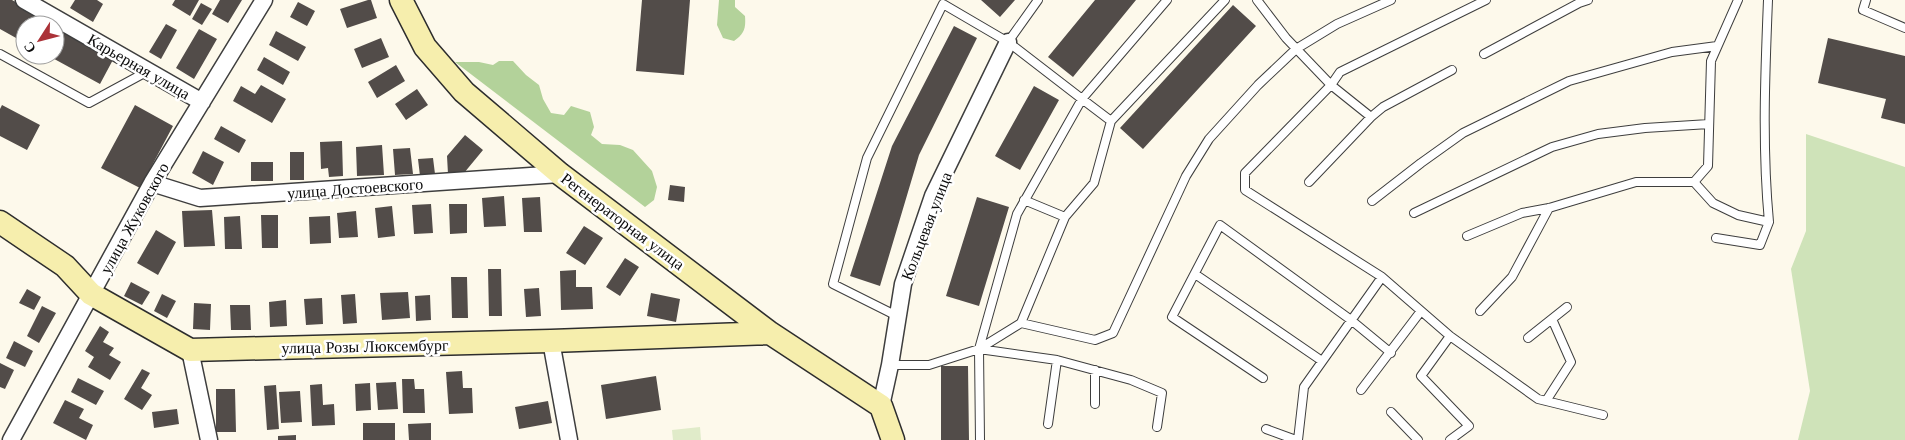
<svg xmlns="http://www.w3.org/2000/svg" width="1905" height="440" viewBox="0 0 1905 440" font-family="'Libre Baskerville',serif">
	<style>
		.green { fill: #cfe3b9 }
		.forest { fill: #b3d29a }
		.pitch { fill: #e0ebc9 }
		.building { fill: #524c49 }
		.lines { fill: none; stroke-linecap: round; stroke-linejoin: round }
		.lane-casing { stroke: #3e3e3e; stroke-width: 10 }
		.street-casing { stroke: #3e3e3e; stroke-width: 19 }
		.secondary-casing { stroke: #2d2d2d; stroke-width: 25 }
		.lane { stroke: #fff; stroke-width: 8 }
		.street { stroke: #fff; stroke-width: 16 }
		.secondary { stroke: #f6eead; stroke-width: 22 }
		.labels { text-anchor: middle; stroke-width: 5; stroke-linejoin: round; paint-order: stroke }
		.street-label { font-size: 16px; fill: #0b0b0b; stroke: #fff }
	</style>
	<rect width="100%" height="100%" fill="#fdf9eb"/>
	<!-- green -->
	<path class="green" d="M1806 134 1905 167V440H1798L1810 391 1791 269 1806 231Z"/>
	<!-- forest -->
	<path class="forest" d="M719 0H735V7L745 16C746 29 744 34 734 41L723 38 717 25Z
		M499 61H513L526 75 539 85 543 99 551 113 564 115 571 106 590 112 594 127 591 135 602 144 620 145 633 150 652 171 657 187 654 200 645 207 455 62H479L493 65Z"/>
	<!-- pitch -->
	<path class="pitch" d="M700 427 701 440H673L672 430Z"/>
	<!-- building -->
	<path class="building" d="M0 0H12L115 56 100 84 47 55H55V25H25V43L0 29Z
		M75 0H97L103 4 93 22 70 8Z
		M175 0H199L190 16 172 5Z
		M220 0H242L228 23 212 14Z
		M368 0H371L377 18 347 28 340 9Z
		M642 0H690L684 75 636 71Z
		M981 0H1015L1000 17Z
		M1095 0H1136L1073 77 1048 57Z
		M298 2 315 11 307 26 290 17Z
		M201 3 212 9 202 25 192 19Z
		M1233 5 1256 26 1143 149 1120 128Z
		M166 24 177 30 161 59 149 52Z
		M954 26 977 38 919 155 880 286 850 276 892 146Z
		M199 29 217 39 194 79 176 68Z
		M276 31 306 47 298 61 269 45Z
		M381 38 389 57 362 68 354 49Z
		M1828 38 1905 56V124L1881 118 1886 99 1818 83Z
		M264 57 290 72 283 85 257 70Z
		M396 65 405 81 377 98 368 82Z
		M261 85 286 99 272 123 233 101 241 86 255 94Z
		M1034 86 1059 100 1020 170 995 156Z
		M417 89 428 105 406 120 395 104Z
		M2 105 40 125 27 150 0 136V109Z
		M135 105 173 126 140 188 101 168Z
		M221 126 246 140 239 153 214 139Z
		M465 135 483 150 464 173 448 174 447 156Z
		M342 141 343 176 329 177 328 168 321 169 320 142Z
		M382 145 384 175 357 176 356 147Z
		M410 148 413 174 395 175 393 149Z
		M203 151 224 162 213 185 192 173Z
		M290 152H304V180H290Z
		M433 158 435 174 420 176 418 159Z
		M251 162H273V181H251Z
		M670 185 685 187 684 202 668 200Z
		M504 196 506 226 484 227 482 198Z
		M540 197 542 232H524L522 198Z
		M977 197 1009 207 979 306 946 296Z
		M431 204 433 233 414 234 412 205Z
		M449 204H467V233L450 234Z
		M392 206 395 236 378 238 375 208Z
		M212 210 215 246 184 247 182 211Z
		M356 211 358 237 339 238 337 213Z
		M261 215H278V248H262Z
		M240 216 242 249H225L224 217Z
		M330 216 331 243 310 244 309 217Z
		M584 226 603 238 585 265 566 253Z
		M156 230 176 242 158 275 137 263Z
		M625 258 639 267 620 296 606 287Z
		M488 269H501L502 316H489Z
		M576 270V287H592L593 309 561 310 560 271Z
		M451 277H467L468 318H452Z
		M131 282 150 292 142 305 124 296Z
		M539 288 541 316 526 317 524 289Z
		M27 289 41 297 34 310 19 303Z
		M408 292 410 318 382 320 380 293Z
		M651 293 680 299 676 322 647 316Z
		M162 294 176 301 167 318 154 311Z
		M355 294 357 323 343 324 341 295Z
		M430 295 431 320 416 321 415 296Z
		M322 298 323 324 306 325 304 299Z
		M286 300 287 326 270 327 269 302Z
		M194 303 211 304 210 330 193 329Z
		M230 305H250L251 330H231Z
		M42 306 56 313 39 343 27 336Z
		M100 326 109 332 103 342 114 348 109 355 121 362 110 380 88 367 94 357 85 351Z
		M14 341 33 351 25 367 6 358Z
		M0 363 14 370 5 389 0 387Z
		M941 366H968L969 440H941Z
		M142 369 150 373 141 388 152 395 142 410 124 399Z
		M462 371 463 388H472L473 413 449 414 446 372Z
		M656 376 661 410 606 419 601 385Z
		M78 378 104 391 96 405 71 392Z
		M402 379H414L415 389H424L425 413H403Z
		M396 382 398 409 378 410 376 383Z
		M370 383 371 410 356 411 355 384Z
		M322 384 323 405 334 404 335 425 312 426 310 385Z
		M276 385 279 429 267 430 264 386Z
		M216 389H235L236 432H216Z
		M300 391 302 422 281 423 279 392Z
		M65 400 84 409 79 418 93 425 86 440 53 423Z
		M548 401 552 423 519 429 515 407Z
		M177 409 179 424 154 428 152 412Z
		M363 423H395V440H363Z
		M431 423V440H409L408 424Z
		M296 435V440H278V436Z"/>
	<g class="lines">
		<defs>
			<path id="lane" d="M1257 0 1286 38 1331 85 1371 117
				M1486 0 1340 72 1331 85 1245 173V190L1382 277 1450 336 1538 399 1603 415
				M1866 0 1863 10 1905 28
				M1008 42 1038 0
				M0 54 89 103 148 71
				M1484 54 1579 3 1588 0
				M1309 182 1371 117 1383 107 1452 70
				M1694 182 1708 166 1711 61 1738 0
				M1024 200 1065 217
				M1372 201 1421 163 1463 133 1569 81 1672 52 1717 46
				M1414 213 1552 147 1598 134 1645 128 1709 124
				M1467 236 1522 213 1549 208 1636 182H1694L1713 203 1738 215 1769 222C1762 148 1765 74 1768 0
				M1716 238 1760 245 1769 222
				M1195 274 1322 361
				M1480 311 1512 277 1549 208
				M897 316 833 284 867 158 943 4 1008 42 1082 99 1167 0
				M1021 323 1095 340 1113 333 1186 176 1209 139 1258 85 1296 49 1337 24 1391 0
				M1528 338 1567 307
				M979 349 1057 360 1131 380 1162 393 1157 427
				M890 365H929L979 349 1021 323 1065 217 1094 183 1111 121 1225 0
				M1263 378 1172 317 1220 225 1351 320 1391 353
				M1361 390 1421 311
				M1546 401 1571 362 1552 319
				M1095 404V370
				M1391 412 1418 440
				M1048 424 1057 360
				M1266 429 1296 440
				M980 440 979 349 1017 214 1082 99 1111 121
				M1298 440 1304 387 1382 277
				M1450 440 1469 426 1421 376 1450 336"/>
			<path id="street" d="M24 0 202 102
				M152 183 200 198 560 174
				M551 341 569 440
				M190 350 209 440
				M881 406 890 365 903 284 933 196 1008 42
				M11 440 152 183 264 0"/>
			<path id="secondary" d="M401 0 425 47 464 92 560 174 770 333 881 406 893 440
				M0 222 65 266 91 294 190 350 551 341 770 333"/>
		</defs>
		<!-- lane casing -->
		<use href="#lane" class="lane-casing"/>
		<!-- street casing -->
		<use href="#street" class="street-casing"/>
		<!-- secondary casing -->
		<use href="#secondary" class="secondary-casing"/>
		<!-- lane -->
		<use href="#lane" class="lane"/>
		<!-- street -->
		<use href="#street" class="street"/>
		<!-- secondary -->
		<use href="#secondary" class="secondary"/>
	</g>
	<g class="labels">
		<!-- street labels -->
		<g class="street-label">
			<text transform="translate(139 66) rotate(30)" y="6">Карьерная улица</text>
			<text transform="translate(355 188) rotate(-4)" y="6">улица Достоевского</text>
			<text transform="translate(134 218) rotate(-61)" y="6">улица Жуковского</text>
			<text transform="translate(623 221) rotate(37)" y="6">Регенераторная улица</text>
			<text transform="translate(926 226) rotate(-69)" y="6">Кольцевая улица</text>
			<text transform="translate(365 346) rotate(-1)" y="6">улица Розы Люксембург</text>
		</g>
	</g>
	<!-- north arrow -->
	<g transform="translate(40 40) rotate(234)"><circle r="24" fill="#ffffff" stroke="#9d9d9d"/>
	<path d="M0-4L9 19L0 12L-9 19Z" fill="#ab3238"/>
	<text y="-8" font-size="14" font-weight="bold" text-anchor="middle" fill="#0b0b0b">С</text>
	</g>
</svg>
